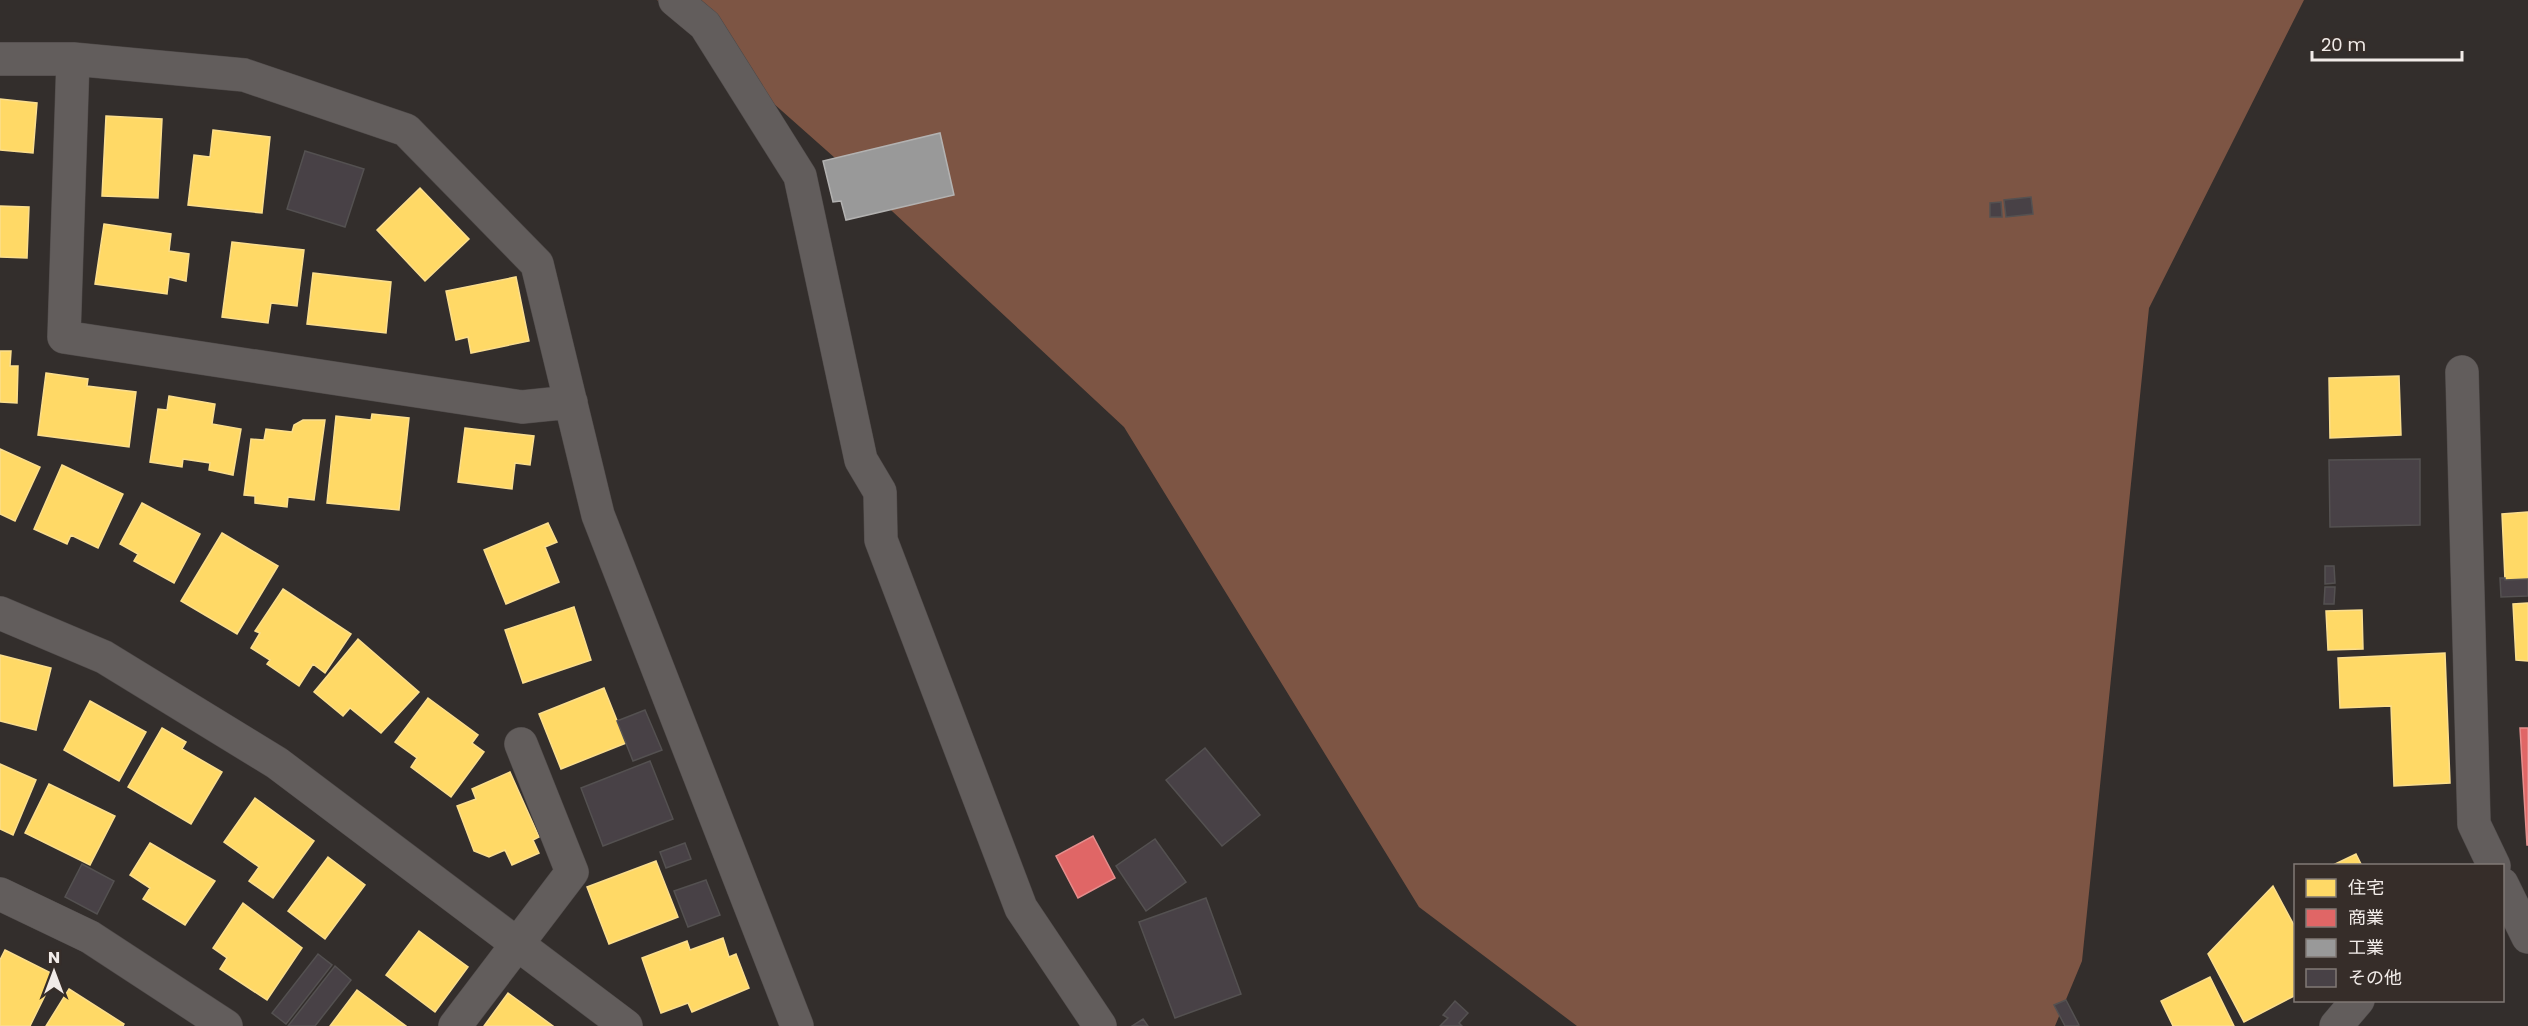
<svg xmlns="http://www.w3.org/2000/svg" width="2528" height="1026" viewBox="0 0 2528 1026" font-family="Poppins,'Noto Sans JP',sans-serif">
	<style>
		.forest { fill: #7d5544 }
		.homes { fill: #ffd966; stroke: #fbde8d; stroke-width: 1.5 }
		.shops { fill: #e06666; stroke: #e58e8d; stroke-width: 1.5 }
		.industry { fill: #999; stroke: #b3b2b1; stroke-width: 1.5 }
		.building { fill: #484146; stroke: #545151; stroke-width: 1.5 }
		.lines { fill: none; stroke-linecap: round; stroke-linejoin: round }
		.street-casing { stroke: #4e4948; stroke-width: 34 }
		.street { stroke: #625d5c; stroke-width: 33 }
	</style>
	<rect width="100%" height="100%" fill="#332e2c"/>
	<!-- forest -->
	<path class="forest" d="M657 0H2304L2149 308 2082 961 2055 1026H1577L1419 907 1124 427 835 158Z"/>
	<!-- homes -->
	<path class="homes" d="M0 99 37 103 33 153 0 150Z
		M106 116 162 119 158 198 102 196Z
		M213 130 270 137 262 213 188 205 194 155 210 157Z
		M420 188 469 239 425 281 377 230Z
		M0 206 29 207 27 258 0 257Z
		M104 224 171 234 169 251 189 254 186 281 169 277 167 294 95 284Z
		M232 242 304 250 297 306 271 303 268 323 222 317Z
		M313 273 391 282 386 333 307 324Z
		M516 277 529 341 471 353 468 337 456 340 446 291Z
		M0 351H11L10 366H18L17 403 0 402Z
		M46 373 88 379 87 386 136 392 129 447 38 435Z
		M2399 376 2401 435 2330 438 2329 378Z
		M169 396 215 404 212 424 241 429 233 475 209 470 210 463 183 459 182 467 150 462 158 409 167 410Z
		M372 414 409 418 399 510 327 503 336 416 371 420Z
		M303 420H325L314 500 288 497 287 507 255 503V496L244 495 251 439 264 440 266 429 292 432 294 425Z
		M465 428 534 436 530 465 515 463 512 489 458 482Z
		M0 449 40 467 15 521 0 514Z
		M62 465 123 494 98 548 71 535 67 544 34 529Z
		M142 503 200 534 174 583 134 561 138 554 120 544Z
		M2528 512V579L2505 580 2502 514Z
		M548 523 557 542 545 547 559 582 506 604 484 550Z
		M222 533 278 566 237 634 181 601Z
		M283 589 351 634 325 673 313 664 299 686 267 664 270 660 251 648 260 633 255 631Z
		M2528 603V661L2516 660 2513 604Z
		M574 607 591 660 523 683 505 630Z
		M2362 610 2363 649 2328 650 2326 611Z
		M358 639 419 692 381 733 350 708 343 716 314 692Z
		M2445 653 2450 783 2394 786 2391 706 2340 708 2338 658Z
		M0 655 51 668 36 730 0 721Z
		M604 688 626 743 561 769 539 714Z
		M428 698 478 735 472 743 484 752 451 797 411 767 417 758 395 742Z
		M90 701 146 732 119 781 64 750Z
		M162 728 186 742 182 749 222 772 191 824 128 787Z
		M0 764 36 780 13 835 0 829Z
		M510 772 539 837 533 840 539 853 512 865 505 850 489 857 474 851 457 806 476 799 472 789Z
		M49 784 115 816 90 865 25 833Z
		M255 798 314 841 273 898 249 881 259 867 224 842Z
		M150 843 215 881 185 925 143 899 150 888 130 875Z
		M2356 854 2362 866H2331Z
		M328 857 365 885 325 939 288 911Z
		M656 861 678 917 609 944 587 887Z
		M2273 886 2296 929V995L2244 1022 2208 954Z
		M243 903 302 948 267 1000 220 969 227 958 213 948Z
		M419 931 468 967 435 1012 386 975Z
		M723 938 729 957 736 954 749 988 692 1012 688 1003 661 1013 642 958 687 941 690 950Z
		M5 950 55 975 30 1026H0V960Z
		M2210 977 2234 1026H2173L2161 1001Z
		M69 989 124 1024 123 1026H46Z
		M357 990 406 1026H330Z
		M508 993 553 1026H484Z"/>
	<!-- shops -->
	<path class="shops" d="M2520 728H2528V845H2527Z
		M1093 836 1115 878 1078 898 1056 856Z"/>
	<!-- industry -->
	<path class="industry" d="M940 133 954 195 846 220 841 201 833 202 823 161Z"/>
	<!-- building -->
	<path class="building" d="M305 151 364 169 345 227 287 209Z
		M2031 197 2033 214 2006 217 2004 200Z
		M2001 202 2002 217H1990V203Z
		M2420 459V525L2330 527 2329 460Z
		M2325 566H2334L2335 583 2325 584Z
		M2500 578H2505V580L2528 579V596L2501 597Z
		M2325 587H2335L2334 604H2324Z
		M645 710 662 750 633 761 617 721Z
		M1205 748 1260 815 1222 846 1166 780Z
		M650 761 673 819 603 846 581 788Z
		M1155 839 1186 882 1146 911 1116 866Z
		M685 843 691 859 666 868 660 852Z
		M82 864 114 881 97 914 65 897Z
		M706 880 720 915 688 927 674 891Z
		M1206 898 1241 994 1175 1018 1139 922Z
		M318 954 332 965 286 1024 272 1013Z
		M335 966 351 980 315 1026H288Z
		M2066 1000 2079 1025 2076 1026H2065L2054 1005Z
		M1455 1001 1468 1013 1459 1023 1462 1026H1440L1448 1018 1443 1015Z
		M1143 1019 1148 1026H1132Z"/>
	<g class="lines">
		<defs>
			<path id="street" d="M675 0 705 25 800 176 861 460 880 492 881 540 1021 908 1100 1026
				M0 59H73L244 75 406 130 537 264 598 515 797 1026
				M73 59 64 337 522 407 571 402
				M2462 372 2474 824 2494 866
				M0 613 104 657 277 763 626 1026
				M2502 884 2528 937
				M0 894 90 937 226 1026
				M455 1026 572 872 521 744
				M2336 1026 2358 1000"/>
		</defs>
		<!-- street casing -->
		<use href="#street" class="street-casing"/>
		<!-- street -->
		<use href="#street" class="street"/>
	</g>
	<!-- legend -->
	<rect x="2294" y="864" width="210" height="138" fill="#362d29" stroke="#817975" stroke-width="1.5"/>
	<rect x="2306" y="879" width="30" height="18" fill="#ffd966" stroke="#817975" stroke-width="1.5"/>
	<text x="2348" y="894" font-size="18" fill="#f1ebe8">住宅</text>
	<rect x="2306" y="909" width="30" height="18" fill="#e06666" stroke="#817975" stroke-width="1.5"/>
	<text x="2348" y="924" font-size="18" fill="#f1ebe8">商業</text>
	<rect x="2306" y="939" width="30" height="18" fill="#999999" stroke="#817975" stroke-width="1.5"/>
	<text x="2348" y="954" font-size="18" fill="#f1ebe8">工業</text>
	<rect x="2306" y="969" width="30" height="18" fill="#484146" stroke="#817975" stroke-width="1.5"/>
	<text x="2348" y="984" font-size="18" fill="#f1ebe8">その他</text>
	<!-- north arrow -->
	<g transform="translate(54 972)" stroke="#362d29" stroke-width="4.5" paint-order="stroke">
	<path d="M0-4.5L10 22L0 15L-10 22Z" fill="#f1ebe8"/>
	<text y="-9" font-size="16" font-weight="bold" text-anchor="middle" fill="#f1ebe8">N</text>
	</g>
	<!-- scale -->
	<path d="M2312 51v9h150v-9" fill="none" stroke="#f1ebe8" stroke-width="3"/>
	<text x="2321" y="51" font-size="18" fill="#f1ebe8" stroke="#362d29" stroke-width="4.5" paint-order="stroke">20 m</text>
</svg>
